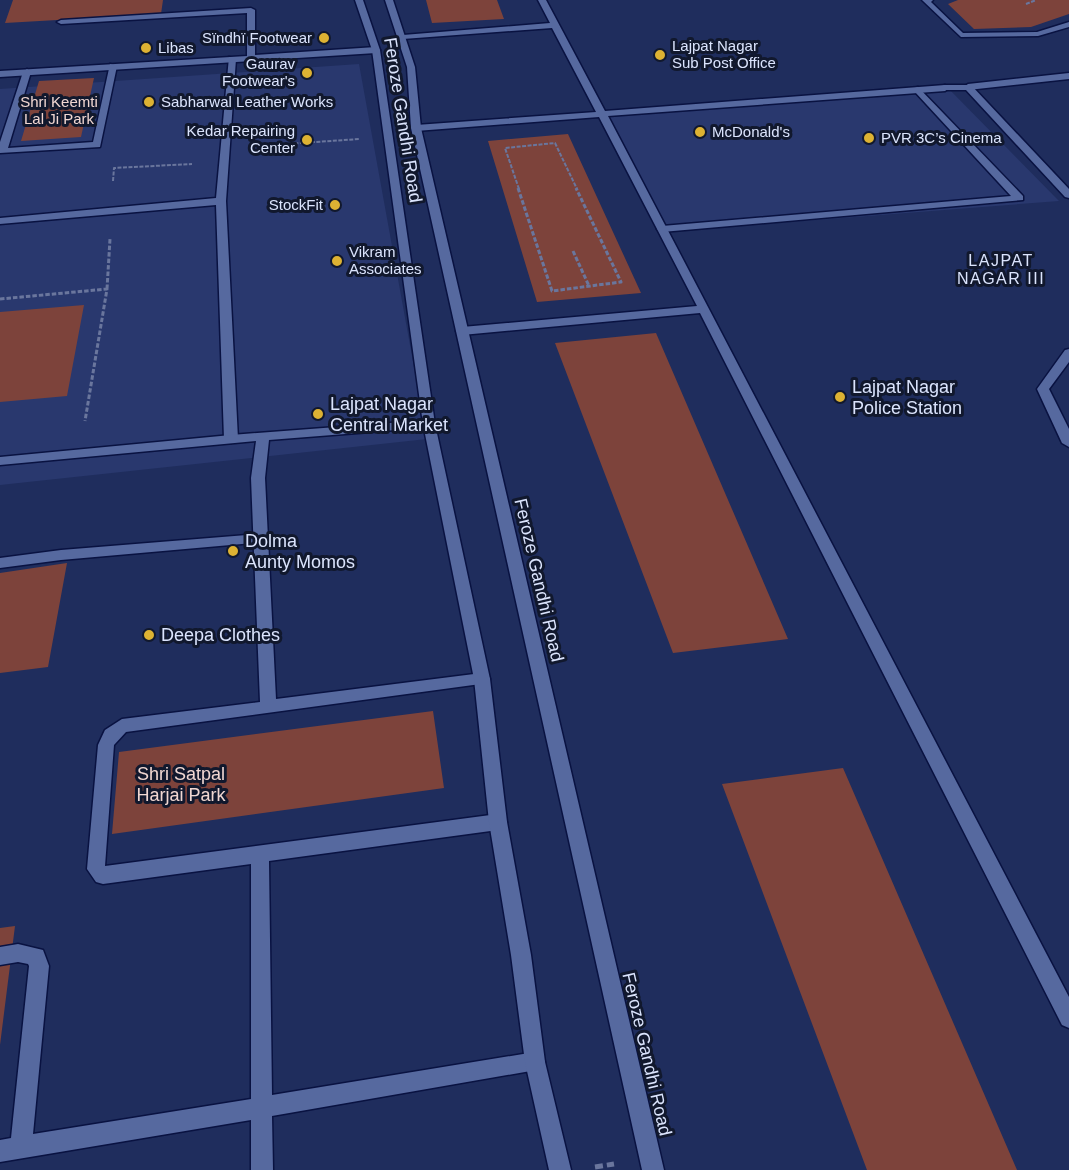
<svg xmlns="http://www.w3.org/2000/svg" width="1069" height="1170" viewBox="0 0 1069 1170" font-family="Arial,sans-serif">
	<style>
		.built { fill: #29386e }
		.green { fill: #7d433b }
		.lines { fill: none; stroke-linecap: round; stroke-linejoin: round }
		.service-casing { stroke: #091241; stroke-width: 3 }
		.pedestrian-casing { stroke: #091241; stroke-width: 3 }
		.minor-casing { stroke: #091241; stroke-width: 3 }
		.tertiary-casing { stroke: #091241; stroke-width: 3 }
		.path-far2 { stroke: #6a769d; stroke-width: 2; stroke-dasharray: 4 1.5; stroke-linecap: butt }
		.path-far1 { stroke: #6a769d; stroke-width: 3; stroke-dasharray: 4.5 2; stroke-linecap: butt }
		.path { stroke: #6a769d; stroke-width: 5; stroke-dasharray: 8 4; stroke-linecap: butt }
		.service { fill: #56699f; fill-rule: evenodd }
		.pedestrian { fill: #56699f; fill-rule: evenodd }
		.minor { fill: #56699f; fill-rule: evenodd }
		.tertiary { fill: #56699f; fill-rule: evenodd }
		.poi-dot { fill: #ddb233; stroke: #11182d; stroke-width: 2 }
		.labels { text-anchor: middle; stroke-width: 6; stroke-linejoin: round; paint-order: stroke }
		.far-poi-label { font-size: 15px; fill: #dbe4fd; stroke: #11182d; text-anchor: start }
		.far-park-label { font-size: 15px; fill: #f1d7d2; stroke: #11182d }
		.far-neighbourhood-label { font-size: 16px; letter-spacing: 1.5px; fill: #dbe4fd; stroke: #11182d }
		.street-label { font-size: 18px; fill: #dbe4fd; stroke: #11182d }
		.poi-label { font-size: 18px; fill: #dbe4fd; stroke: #11182d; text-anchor: start }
		.park-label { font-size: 18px; fill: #f1d7d2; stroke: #11182d }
	</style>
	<rect width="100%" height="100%" fill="#1f2d5d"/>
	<!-- built -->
	<path class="built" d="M359 64 427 439 0 485V89Z
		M947 87 1059 201 661 232 606 112Z"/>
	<!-- green -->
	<path class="green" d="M13 0H163L161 14 5 23Z
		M426 0H497L504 19 432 23Z
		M958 0H1069V14L1031 27 974 29 948 4Z
		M94 78 81 137 21 141 39 81Z
		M568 134 641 293 537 302 488 141Z
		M84 305 67 396 0 402V312Z
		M656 333 788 639 673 653 555 343Z
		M67 563 48 667 0 673V573Z
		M433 711 444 788 112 834 119 752Z
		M843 768 1017 1170H867L722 784Z
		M15 926 0 1045V928Z"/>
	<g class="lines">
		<defs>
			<path id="service" d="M922 0H933L931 2 963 33 1037 32 1069 22V27L1038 36 961 37Z
				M945 85H971L1069 189V198L1065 197 966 90H942V86Z
				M918 87 1023 196V200L662 232 657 229 662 226 1011 196 915 92V88Z
				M1069 349V362L1049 389 1069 429V447L1062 443 1037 389 1065 350Z"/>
			<path id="pedestrian" d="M229 57 236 59 226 201 238 439 231 443 224 439 216 205 0 224V218L216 198Z
				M110 64 117 66 100 147 0 153V142L23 72 27 69 31 72 8 148 93 142Z
				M260 534 267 539 265 542 61 560 0 568V558L61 550Z"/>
			<path id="minor" d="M538 0H546L605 111 945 85 949 88 945 91 608 116 1069 997V1028L1062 1025 700 313 462 335 456 331 462 327 697 306 599 117 416 131 411 128 416 125 596 112 552 28 403 39 399 37 403 35 550 23Z
				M251 8 255 10V55L376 47 380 50 376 53 0 77V71L247 56V13L61 24 57 22 61 20Z
				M1069 73V79L968 90 964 87 968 84Z
				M429 420 435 424 434 427 269 440 265 478 276 699 482 673 488 675 490 679 488 683 126 732 114 745 105 866 498 814 504 817 507 822 504 827 498 830 269 861 272 1095 535 1052 542 1055 545 1062 542 1069 272 1116 273 1170H251V1120L0 1162V1140L11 1138 29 966 28 964 18 962 0 965V947L18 944 43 950 49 966 33 1134 251 1099V864L103 884 96 882 87 869 98 745 105 730 122 719 260 702 251 478 256 441 0 465V457L231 435Z"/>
			<path id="tertiary" d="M355 0H363L380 50 435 424 490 679 507 822 531 955 545 1062 571 1170H549L525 1062 511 955 489 822 474 679 423 424 372 50Z
				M385 0H393L415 67 421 128 664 1170H642L411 128 407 67Z"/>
		</defs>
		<!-- service casing -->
		<use href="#service" class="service-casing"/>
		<!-- pedestrian casing -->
		<use href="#pedestrian" class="pedestrian-casing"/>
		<!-- minor casing -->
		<use href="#minor" class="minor-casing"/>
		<!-- tertiary casing -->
		<use href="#tertiary" class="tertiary-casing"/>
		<!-- path-far2 -->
		<path class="path-far2" d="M1026 4 1036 0
			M256 146 360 139
			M113 181 114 168 192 164
			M519 189 505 148 555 143 577 189"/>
		<!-- path-far1 -->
		<path class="path-far1" d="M518 188 552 291 621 282 576 188
			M573 251 589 286
			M107 289 110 239
			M0 299 107 289 85 421"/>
		<!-- path -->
		<path class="path" d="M595 1167 614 1164"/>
		<!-- service -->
		<use href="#service" class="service"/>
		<!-- pedestrian -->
		<use href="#pedestrian" class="pedestrian"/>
		<!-- minor -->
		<use href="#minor" class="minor"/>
		<!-- tertiary -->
		<use href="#tertiary" class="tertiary"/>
	</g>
	<!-- markers -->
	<g class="poi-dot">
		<circle cx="324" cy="38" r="6"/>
		<circle cx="146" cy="48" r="6"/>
		<circle cx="660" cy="55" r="6"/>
		<circle cx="307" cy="73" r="6"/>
		<circle cx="149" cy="102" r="6"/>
		<circle cx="700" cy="132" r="6"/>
		<circle cx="869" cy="138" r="6"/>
		<circle cx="307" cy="140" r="6"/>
		<circle cx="335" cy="205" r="6"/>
		<circle cx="337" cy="261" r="6"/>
		<circle cx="840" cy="397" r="6"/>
		<circle cx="318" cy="414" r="6"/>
		<circle cx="233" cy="551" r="6"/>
		<circle cx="149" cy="635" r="6"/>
	</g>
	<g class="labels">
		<!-- far-poi labels -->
		<g class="far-poi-label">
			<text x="312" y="43" text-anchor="end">Sïndhï Footwear</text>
			<text x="672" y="51">Lajpat Nagar<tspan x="672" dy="17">Sub Post Office</tspan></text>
			<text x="158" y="53">Libas</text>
			<text x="295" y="69" text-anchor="end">Gaurav<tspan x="295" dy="17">Footwear's</tspan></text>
			<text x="161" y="107">Sabharwal Leather Works</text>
			<text x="295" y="136" text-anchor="end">Kedar Repairing<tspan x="295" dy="17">Center</tspan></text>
			<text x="712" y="137">McDonald's</text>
			<text x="881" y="143">PVR 3C’s Cinema</text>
			<text x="323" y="210" text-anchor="end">StockFit</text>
			<text x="349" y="257">Vikram<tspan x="349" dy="17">Associates</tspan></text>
		</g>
		<!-- far-park labels -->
		<g class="far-park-label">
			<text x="59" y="107">Shri Keemti<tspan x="59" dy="17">Lal Ji Park</tspan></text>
		</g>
		<!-- far-neighbourhood labels -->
		<g class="far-neighbourhood-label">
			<text x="1001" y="266">LAJPAT<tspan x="1001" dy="18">NAGAR III</tspan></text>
		</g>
		<!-- street labels -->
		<g class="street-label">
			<text transform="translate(403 120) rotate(81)" y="6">Feroze Gandhi Road</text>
			<text transform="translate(539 580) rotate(77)" y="6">Feroze Gandhi Road</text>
			<text transform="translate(647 1054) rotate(77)" y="6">Feroze Gandhi Road</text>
		</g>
		<!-- poi labels -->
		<g class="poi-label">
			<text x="852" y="393">Lajpat Nagar<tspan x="852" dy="21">Police Station</tspan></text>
			<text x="330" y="410">Lajpat Nagar<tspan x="330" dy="21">Central Market</tspan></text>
			<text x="245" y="547">Dolma<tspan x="245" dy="21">Aunty Momos</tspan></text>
			<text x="161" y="641">Deepa Clothes</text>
		</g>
		<!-- park labels -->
		<g class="park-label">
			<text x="181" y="780">Shri Satpal<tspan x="181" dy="21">Harjai Park</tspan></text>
		</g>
	</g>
</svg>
